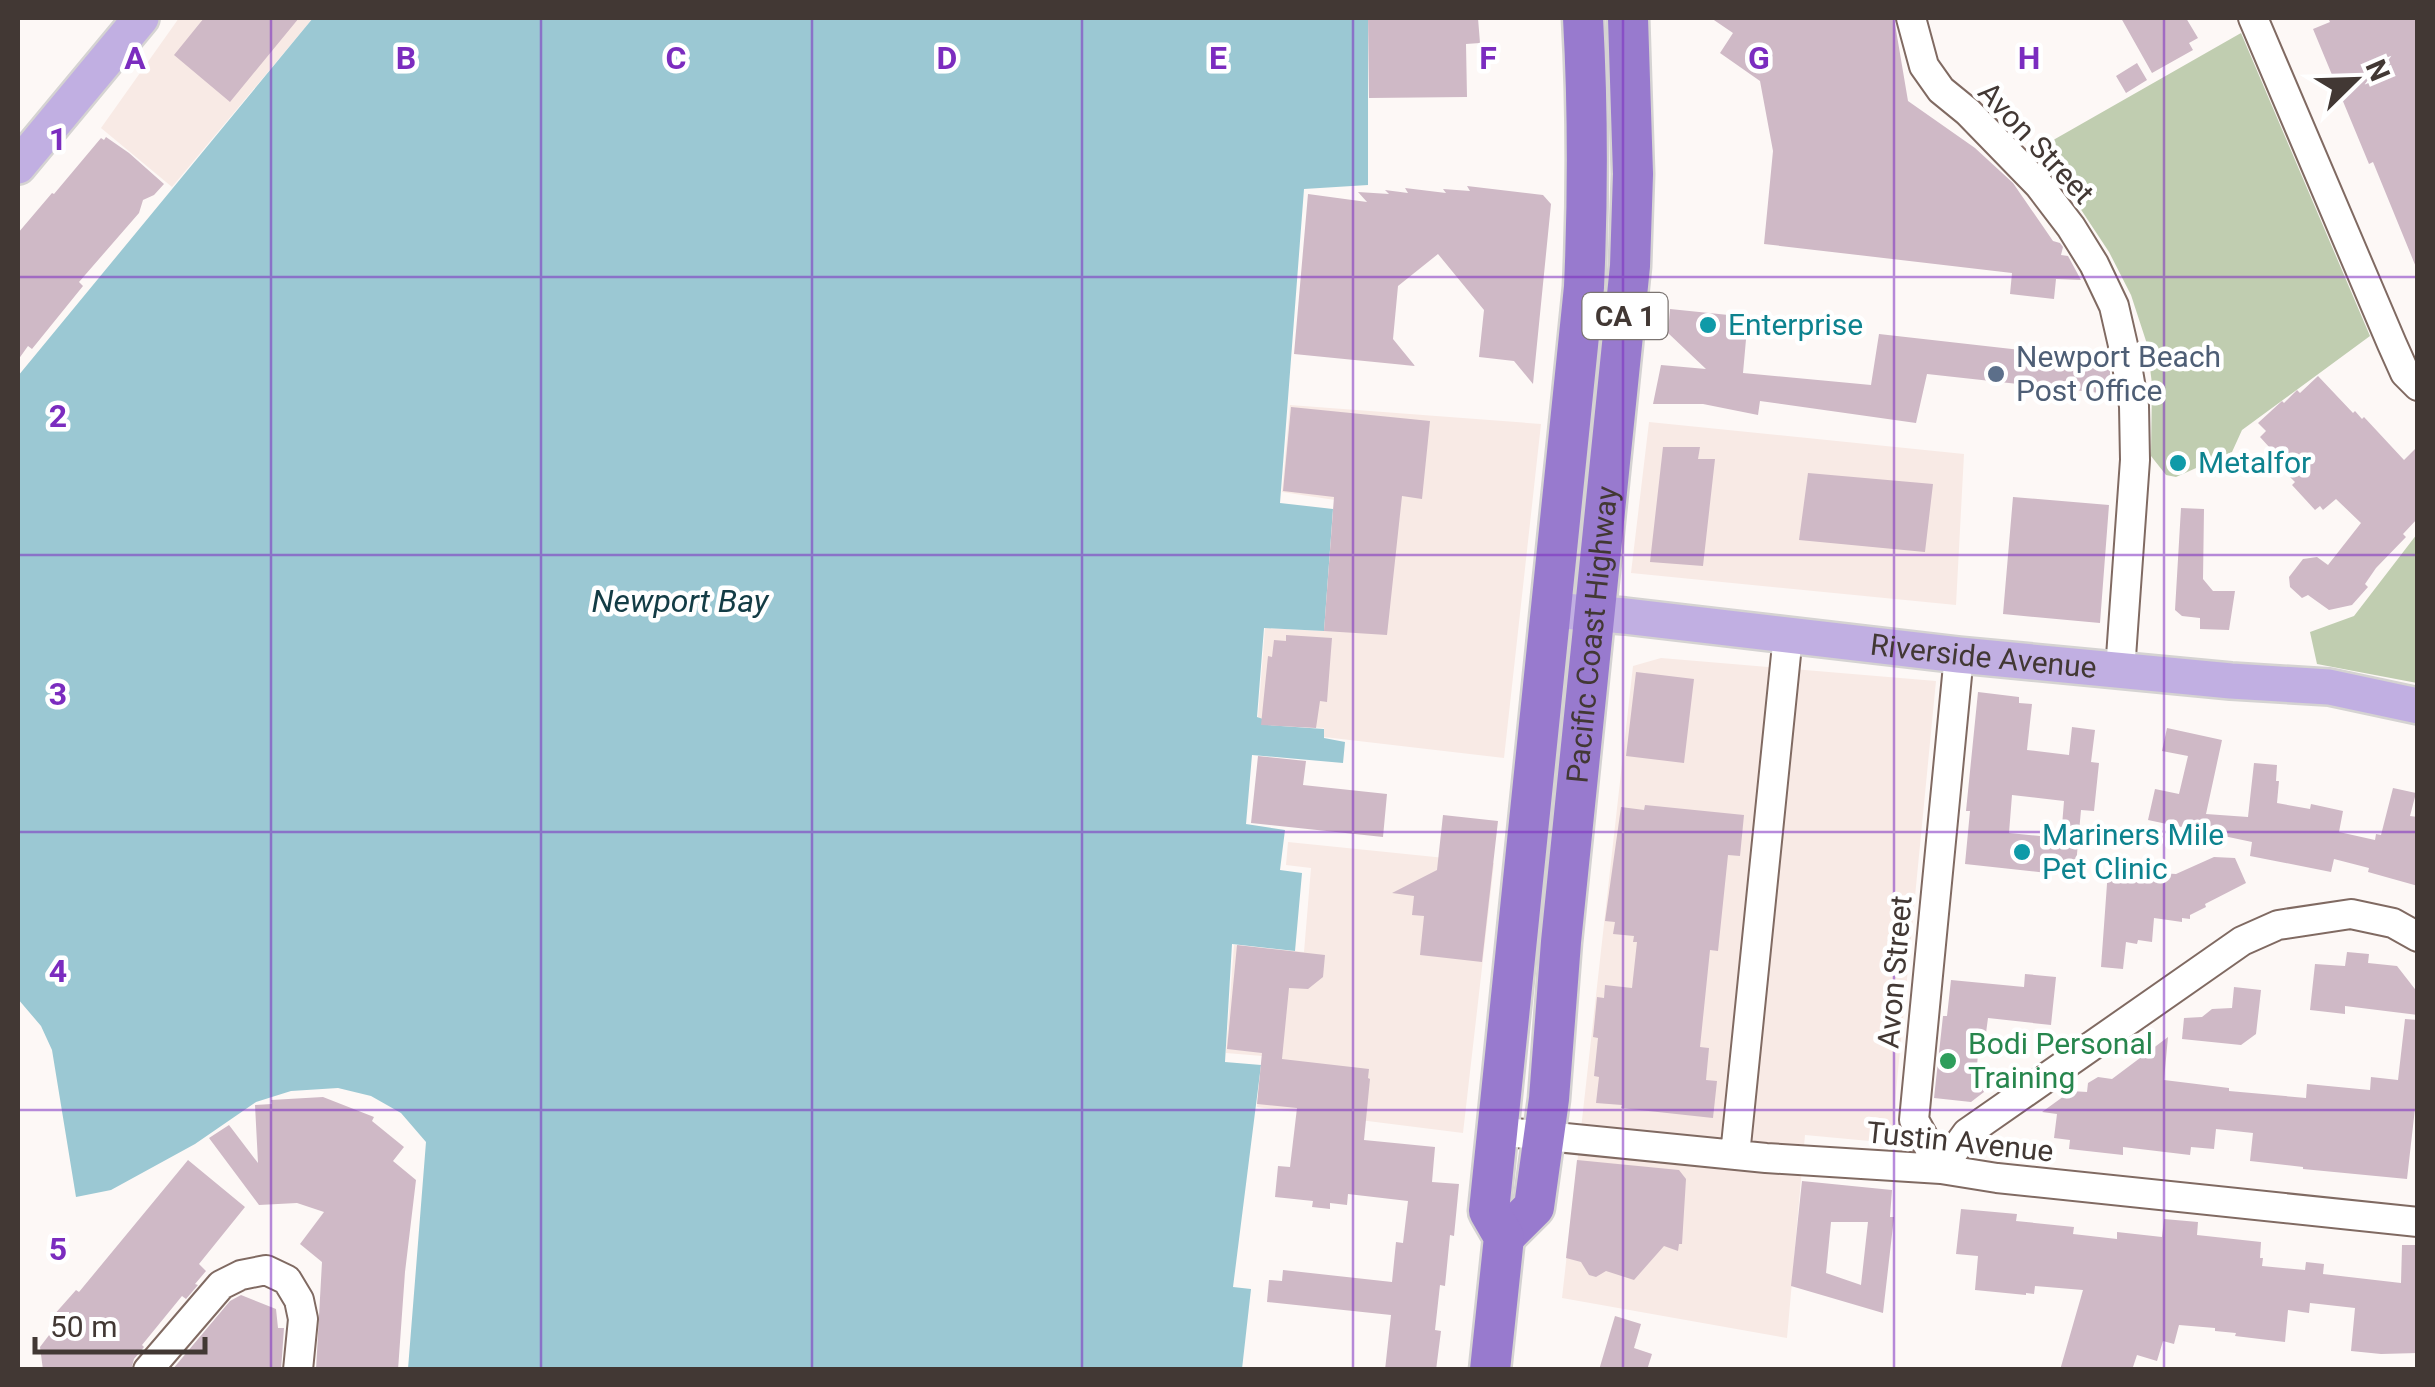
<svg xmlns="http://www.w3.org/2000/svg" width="2435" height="1387" viewBox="0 0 2435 1387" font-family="Roboto,sans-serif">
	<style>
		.built { fill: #f8eae5 }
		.green { fill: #c0cdb0 }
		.water { fill: #9bc8d3 }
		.building { fill: #cfb9c6; fill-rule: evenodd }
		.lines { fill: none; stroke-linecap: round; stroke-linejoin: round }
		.minor-casing { stroke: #806a62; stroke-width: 32 }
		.major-casing { stroke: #d5d3d2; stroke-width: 40 }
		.highway-casing { stroke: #d5d3d2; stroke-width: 45 }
		.minor { stroke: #fff; stroke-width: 28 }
		.major { stroke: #c1afe2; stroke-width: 35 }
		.highway { stroke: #987ace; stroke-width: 40 }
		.grid { fill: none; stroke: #7b2cbf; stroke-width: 2.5; stroke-opacity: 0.55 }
		.culture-dot { fill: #0f9aa8; stroke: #fff; stroke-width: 4 }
		.service-dot { fill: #5c6f8a; stroke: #fff; stroke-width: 4 }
		.leisure-dot { fill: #2e9e5b; stroke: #fff; stroke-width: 4 }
		.labels { text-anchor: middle; stroke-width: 9; stroke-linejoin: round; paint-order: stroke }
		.shield { fill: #fff; stroke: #7b7471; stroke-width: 2.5 }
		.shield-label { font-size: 28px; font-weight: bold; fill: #423834 }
		.street-label { font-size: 30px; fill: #423834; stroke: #fff }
		.culture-label { font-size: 30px; fill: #0d838f; stroke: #fff; text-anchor: start }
		.service-label { font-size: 30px; fill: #4e5e75; stroke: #fff; text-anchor: start }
		.leisure-label { font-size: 30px; fill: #27864d; stroke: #fff; text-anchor: start }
		.water-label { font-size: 32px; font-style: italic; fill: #133c45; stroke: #fff }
		.grid-label { font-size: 32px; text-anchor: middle; font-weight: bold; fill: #7b2cbf; stroke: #fff; stroke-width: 9; stroke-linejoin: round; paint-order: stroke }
	</style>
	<rect width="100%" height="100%" fill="#fdf8f6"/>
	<!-- built -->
	<path class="built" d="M179 18H313L172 187 101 128Z
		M1290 405 1541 424 1504 758 1324 737V728L1267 725 1258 717 1265 628 1324 631 1335 500 1282 492Z
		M1649 422 1964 454 1956 605 1631 573Z
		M1661 658 1936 681 1891 1143 1805 1135 1787 1338 1562 1298 1633 666Z
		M1288 842 1494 863 1463 1133 1257 1107 1262 1056 1226 1053 1234 945 1304 952 1311 868 1286 865Z"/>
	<!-- green -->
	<path class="green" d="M2241 33 2370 336 2242 430 2232 452 2176 477 2166 475 2151 456 2152 384 2147 344 2131 295 2109 252 2072 196 2034 151Z
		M2417 534V683L2317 664 2310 632 2354 616Z"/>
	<!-- water -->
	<path class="water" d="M313 18H1368V185L1304 189 1280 503 1333 509 1324 631 1264 628 1257 717 1266 720 1267 725 1324 729V738L1345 742 1343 763 1252 755 1246 824 1285 830 1280 870 1302 873 1295 951 1232 944 1225 1062 1261 1065 1233 1287 1251 1289 1242 1369H408L426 1142 401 1113 371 1096 338 1088 291 1091 256 1102 195 1144 111 1190 76 1197 52 1050 41 1026 18 999V376Z"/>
	<!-- building -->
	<path class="building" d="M204 18H299L230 102 174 55Z
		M1368 18H1478L1480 43 1466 44 1467 97 1369 98Z
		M1711 18H1894L1908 101 1975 148 2013 183 2053 241 2060 243 2063 247 2061 255 2068 256 2081 280 2056 279 2054 299 2010 294 2012 273 1764 244 1773 151 1760 81 1720 53 1733 33Z
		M2121 18H2186L2198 38 2189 43 2193 50 2152 73Z
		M2328 18H2418V272L2373 162 2369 164 2313 29 2330 22Z
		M2137 63 2147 80 2126 93 2116 76Z
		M106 137 129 153 164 184 154 195 143 200 139 213 79 282 83 286 32 349 28 346 18 360V233L52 193 54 194 101 138 104 140Z
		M1467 186 1543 195 1551 204 1533 384 1514 361 1479 357 1484 310 1438 254 1398 286 1393 339 1415 366 1294 354 1308 194 1367 202 1358 192 1389 194 1385 190 1408 193 1405 188 1446 193 1443 189 1470 191Z
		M1670 309 1748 317 1743 373 1871 385 1879 334 2108 360 2110 372 2109 394 1927 374 1916 423 1760 401 1758 415 1703 404H1653L1661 365 1706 369 1668 333Z
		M2318 376 2353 413 2355 411 2362 419 2364 417 2404 460 2418 446V518L2403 534 2406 537 2376 568 2365 584 2368 587 2352 605 2329 610 2308 595 2302 598 2290 587 2289 577 2303 559 2317 557 2328 565 2361 523 2336 499 2323 510 2320 506 2315 510 2292 485 2295 482 2289 476 2290 470 2260 437 2266 431 2258 423 2282 401 2284 403 2297 390 2300 393Z
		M1291 407 1430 421 1422 499 1402 496 1387 635 1324 631 1334 497 1283 491Z
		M1663 447H1700L1698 459H1715L1703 566 1650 562Z
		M1808 473 1933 484 1925 552 1799 540Z
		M2013 497 2109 505 2100 623 2003 614Z
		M2181 508 2204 509 2203 579 2213 591H2235L2229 630 2200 629V618L2182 616 2175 610Z
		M1286 635 1332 638 1327 702 1320 701 1316 728 1261 725 1268 656 1272 657 1274 640 1286 641Z
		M1636 672 1694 679 1684 763 1626 756Z
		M1978 692 2019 697V703L2032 704 2027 750 2069 755 2072 727 2095 730 2091 762 2099 763 2094 811 2081 810 2075 876 1965 864 1970 811H1966ZM2012 795 2064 801 2061 838 2009 833Z
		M2167 728 2222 740 2206 814 2248 817 2254 763 2277 765 2276 781H2279L2277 803 2310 809 2311 804 2343 811 2339 832 2375 840 2376 834 2381 835 2393 788 2416 793 2410 816 2418 817V886L2368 872 2369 868 2334 859 2331 872 2250 856 2252 842 2148 820 2155 789 2179 794 2188 756 2162 751Z
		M1258 756 1306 761 1303 785 1387 794 1383 837 1251 823Z
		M1645 805 1744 815 1740 856 1728 855 1718 951 1710 950 1700 1047 1709 1048 1706 1080 1717 1081 1713 1118 1621 1108 1622 1105 1596 1103 1599 1077 1594 1076 1598 1038 1593 1037 1597 997 1604 998 1605 985 1632 988 1637 942H1633L1634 936 1613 934 1615 922 1605 921 1621 807 1644 810Z
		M1443 815 1498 821 1482 962 1420 955 1424 916 1412 915 1414 896 1392 893 1437 870Z
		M2214 857 2235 858 2246 883 2205 904 2206 907 2190 915V919L2182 918V922L2154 918 2152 942 2138 940 2137 944 2126 942 2123 969 2101 967 2108 870 2176 874Z
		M1237 945 1325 955 1323 977 1308 989 1289 988 1282 1059 1369 1069 1368 1078 1370 1079 1364 1140 1435 1147 1432 1182 1459 1184 1454 1236 1450 1235 1445 1286 1440 1285 1435 1330 1441 1331 1436 1370H1385L1391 1315 1267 1302 1269 1280 1282 1281 1283 1270 1392 1282 1396 1242 1403 1243 1408 1201 1348 1194 1347 1205 1330 1203V1209L1312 1207 1313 1201 1275 1197 1278 1166 1290 1167 1297 1108 1257 1104 1262 1053 1227 1049Z
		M2347 952 2369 954 2368 963 2397 966 2418 993V1015L2345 1006V1014L2310 1010 2315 964 2345 966Z
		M2025 974 2056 977 2051 1025 1988 1018 1986 1033H1980L1976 1076 1985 1077 1984 1092 1971 1102 1934 1098 1943 1016H1947L1951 980 2024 987Z
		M2234 987 2261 990 2256 1034 2241 1045 2182 1039 2184 1018 2202 1017 2212 1009 2232 1008Z
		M2405 1019 2418 1020V1082L2407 1179 2303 1169V1167L2250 1161 2253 1133 2216 1129 2214 1149 2191 1147 2190 1155 2123 1147V1155L2069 1149 2070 1140 2054 1138 2057 1114 2042 1112 2071 1091 2087 1092 2088 1083 2098 1077 2112 1079 2168 1037 2164 1080 2229 1088V1091L2306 1098 2307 1084 2370 1090 2371 1077 2398 1080Z
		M323 1097 374 1117 372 1121 404 1147 393 1161 416 1180 405 1272 398 1370H316L322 1262 300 1244 324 1212 297 1203 259 1205 209 1138 229 1125 258 1163 255 1105 272 1104 271 1100Z
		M188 1160 245 1207 199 1264 206 1271 195 1284 198 1285 186 1299 182 1296 142 1345 144 1347 134 1359 131 1370H43L40 1347 59 1322 53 1316 76 1290 79 1292Z
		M1577 1160 1679 1170 1686 1179 1682 1244H1679L1678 1251 1664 1246 1634 1280 1606 1271 1596 1277 1589 1275 1581 1262 1566 1258Z
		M1802 1181 1892 1190 1890 1217H1894L1883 1313 1791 1286ZM1831 1222H1868L1861 1285 1826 1273Z
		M1961 1209 2017 1214 2016 1221 2074 1227 2073 1234 2117 1239V1232L2162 1237 2164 1219 2198 1222 2197 1235 2261 1242 2260 1258H2263L2262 1266 2305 1270 2306 1262 2324 1264 2323 1274 2401 1283 2402 1245H2418V1353L2381 1354 2351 1351 2355 1308 2310 1303 2309 1313 2288 1310 2285 1342 2235 1336 2236 1333 2215 1331V1328L2179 1325 2174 1344 2163 1341 2157 1361 2137 1355 2132 1370H2060L2083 1290 2035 1286 2034 1294 2026 1293V1295L1975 1290 1978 1256 1956 1254Z
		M241 1295 276 1309 278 1328H284L281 1370H172L230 1301Z
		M1615 1316 1641 1324 1634 1348 1652 1354 1647 1370H1599Z"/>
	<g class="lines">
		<defs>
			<path id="minor" d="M1911 18 1924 66 1941 90 1968 112 2039 185 2071 227 2094 264 2114 306 2125 354 2134 406 2135 460 2120 671
				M2253 18 2392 344 2405 373 2418 386
				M1496 1131 1766 1158 1941 1169 1997 1178 2418 1222
				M1735 1155 1788 635
				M1941 1169 1967 1133 2242 941 2278 925 2351 914 2393 923 2418 937
				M1941 1169 1914 1120 1959 655
				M148 1370 221 1285 241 1275 266 1270 287 1280 299 1300 303 1319 298 1370"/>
			<g id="major">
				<path d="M18 166 141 18"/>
				<path id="s1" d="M1551 610 1625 616 1959 655 2231 681 2329 687 2418 706"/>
			</g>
			<g id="highway">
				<path id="s2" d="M1504 1237 1534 1207 1549 1099 1561 942 1630 266 1633 174 1628 18"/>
				<path d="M1490 1370 1504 1237 1489 1211 1584 287C1588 196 1588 108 1583 18"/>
			</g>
		</defs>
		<!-- minor casing -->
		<use href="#minor" class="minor-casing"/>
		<!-- major casing -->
		<use href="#major" class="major-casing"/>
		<!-- highway casing -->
		<use href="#highway" class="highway-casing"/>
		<!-- minor -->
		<use href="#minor" class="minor"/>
		<!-- major -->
		<use href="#major" class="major"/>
		<!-- highway -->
		<use href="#highway" class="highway"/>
	</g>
	<!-- grid -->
	<path class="grid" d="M271 18V1370M541 18V1370M812 18V1370M1082 18V1370M1353 18V1370M1623 18V1370M1894 18V1370M2164 18V1370M18 277H2418M18 555H2418M18 832H2418M18 1110H2418"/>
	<!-- markers -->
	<g class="culture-dot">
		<circle cx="1708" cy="325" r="10"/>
		<circle cx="2178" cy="463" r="10"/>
		<circle cx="2022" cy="852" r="10"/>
	</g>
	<circle class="service-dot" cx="1996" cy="374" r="10"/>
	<circle class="leisure-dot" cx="1948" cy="1061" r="10"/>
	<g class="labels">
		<!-- shield labels -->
		<rect class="shield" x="1582.5" y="293" width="85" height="46" rx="8"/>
		<g class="shield-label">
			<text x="1625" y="326">CA 1</text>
		</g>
		<!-- street labels -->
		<g class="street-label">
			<text transform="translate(2036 143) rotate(47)" y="10">Avon Street</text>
			<text dy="10" stroke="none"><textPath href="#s2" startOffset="618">Pacific Coast Highway</textPath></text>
			<text dy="10" stroke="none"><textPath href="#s1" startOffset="435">Riverside Avenue</textPath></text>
			<text transform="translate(1895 972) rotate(-85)" y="10">Avon Street</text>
			<text transform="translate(1960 1142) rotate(6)" y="10">Tustin Avenue</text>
		</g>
		<!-- culture labels -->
		<g class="culture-label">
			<text x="1728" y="335">Enterprise</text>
			<text x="2198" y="473">Metalfor</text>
			<text x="2042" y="845">Mariners Mile<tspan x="2042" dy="34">Pet Clinic</tspan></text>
		</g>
		<!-- service labels -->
		<g class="service-label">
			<text x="2016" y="367">Newport Beach<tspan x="2016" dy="34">Post Office</tspan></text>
		</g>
		<!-- leisure labels -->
		<g class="leisure-label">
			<text x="1968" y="1054">Bodi Personal<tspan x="1968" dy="34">Training</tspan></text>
		</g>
		<!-- water labels -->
		<g class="water-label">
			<text x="680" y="612">Newport Bay</text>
		</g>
	</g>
	<g class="grid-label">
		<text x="135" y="69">A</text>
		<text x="406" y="69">B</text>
		<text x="676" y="69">C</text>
		<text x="947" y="69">D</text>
		<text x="1218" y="69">E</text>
		<text x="1488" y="69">F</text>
		<text x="1759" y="69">G</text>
		<text x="2029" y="69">H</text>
		<text x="58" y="150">1</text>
		<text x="58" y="427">2</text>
		<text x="58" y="705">3</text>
		<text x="58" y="982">4</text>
		<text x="58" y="1260">5</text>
	</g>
	<!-- border -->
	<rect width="2435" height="1387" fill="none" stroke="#423834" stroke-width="40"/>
	<!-- north arrow -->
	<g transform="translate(2355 80) rotate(67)" stroke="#ffffff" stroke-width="8" paint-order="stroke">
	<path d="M0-8L18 38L0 25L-18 38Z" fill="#423834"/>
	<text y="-15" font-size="28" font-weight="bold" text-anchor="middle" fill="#423834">N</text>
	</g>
	<!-- scale -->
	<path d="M35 1337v15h170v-15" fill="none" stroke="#423834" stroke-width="5"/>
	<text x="50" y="1337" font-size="30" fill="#423834" stroke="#ffffff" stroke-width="8" paint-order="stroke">50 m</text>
</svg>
